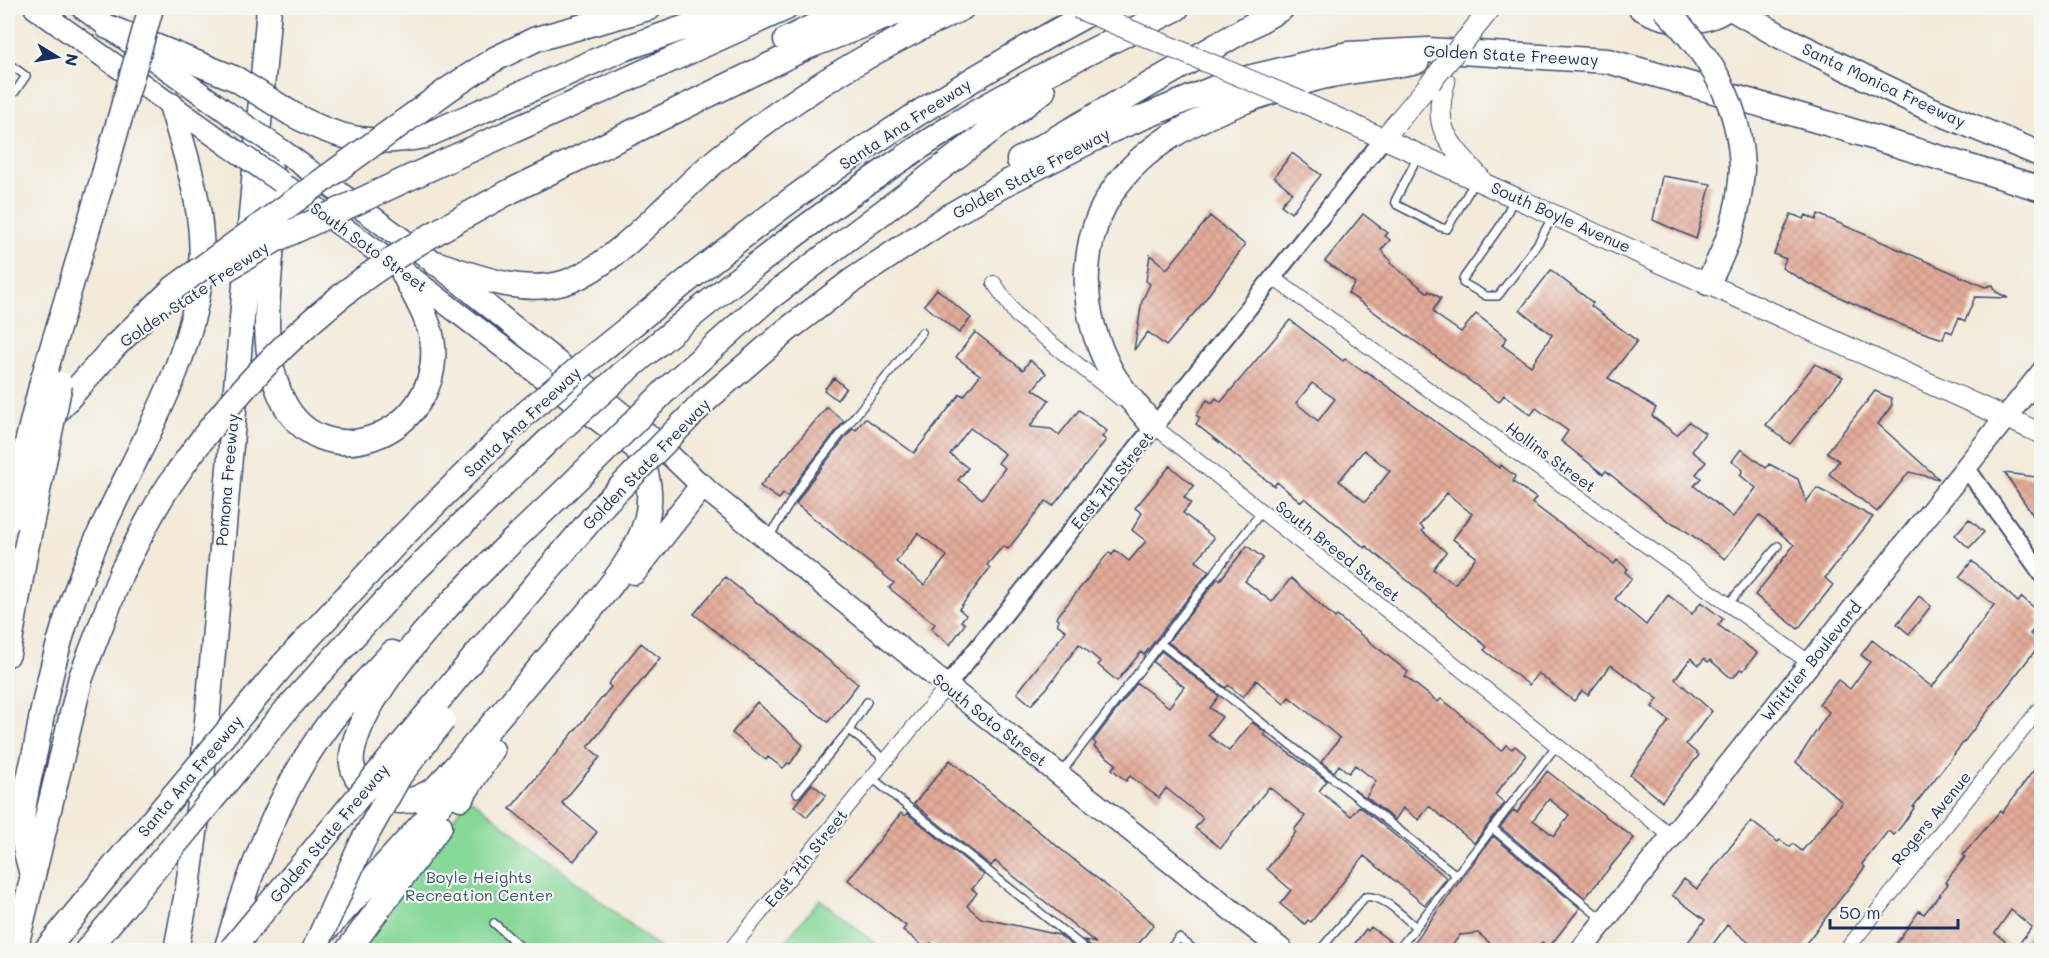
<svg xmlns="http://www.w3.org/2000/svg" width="2049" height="958" viewBox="0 0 2049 958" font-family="Mali,sans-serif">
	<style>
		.park { fill: #87d899; stroke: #51847c; stroke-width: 1.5 }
		.building { fill: url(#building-cross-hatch); fill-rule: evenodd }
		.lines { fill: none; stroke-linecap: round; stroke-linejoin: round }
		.service-casing { stroke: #3b4b70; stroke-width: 10 }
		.minor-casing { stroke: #3b4b70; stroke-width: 16 }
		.tertiary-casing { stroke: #3b4b70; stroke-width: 20 }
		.secondary-casing { stroke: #3b4b70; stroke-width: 22 }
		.primary-casing { stroke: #3b4b70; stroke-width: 24 }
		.motorway-casing { stroke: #3b4b70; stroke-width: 27 }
		.service { stroke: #fff; stroke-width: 7 }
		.minor { stroke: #fff; stroke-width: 14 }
		.tertiary { stroke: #fff; stroke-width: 16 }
		.secondary { stroke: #fff; stroke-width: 20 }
		.primary { stroke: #fff; stroke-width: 21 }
		.motorway { stroke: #fff; stroke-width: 24 }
		.secondary-bridge-casing { stroke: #3b4b70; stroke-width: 22; stroke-linecap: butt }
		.primary-bridge-casing { stroke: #3b4b70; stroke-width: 24; stroke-linecap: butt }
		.motorway-bridge-casing { stroke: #3b4b70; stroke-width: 27; stroke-linecap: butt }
		.secondary-bridge { stroke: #fff; stroke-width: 20 }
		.primary-bridge { stroke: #fff; stroke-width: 21 }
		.motorway-bridge { stroke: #fff; stroke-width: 24 }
		.labels { text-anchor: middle; stroke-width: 4.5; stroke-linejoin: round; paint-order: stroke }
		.street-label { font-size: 16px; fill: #1b2f5e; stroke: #f6f6f2 }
		.park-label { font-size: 16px; fill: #36596d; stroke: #f6f6f2 }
	</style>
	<defs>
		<pattern id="building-cross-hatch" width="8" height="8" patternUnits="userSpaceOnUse" patternTransform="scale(1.5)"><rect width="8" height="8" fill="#e3ab99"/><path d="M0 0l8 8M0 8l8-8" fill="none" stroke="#c29386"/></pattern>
	</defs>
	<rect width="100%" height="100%" fill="#f6f6f2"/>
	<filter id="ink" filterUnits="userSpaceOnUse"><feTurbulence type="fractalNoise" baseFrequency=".0167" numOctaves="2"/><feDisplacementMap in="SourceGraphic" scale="12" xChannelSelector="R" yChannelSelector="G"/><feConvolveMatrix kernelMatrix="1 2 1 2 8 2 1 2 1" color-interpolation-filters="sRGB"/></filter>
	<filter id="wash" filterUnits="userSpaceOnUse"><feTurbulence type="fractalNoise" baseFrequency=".008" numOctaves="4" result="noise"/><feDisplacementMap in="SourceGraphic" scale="24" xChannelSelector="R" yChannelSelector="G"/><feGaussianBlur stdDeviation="1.35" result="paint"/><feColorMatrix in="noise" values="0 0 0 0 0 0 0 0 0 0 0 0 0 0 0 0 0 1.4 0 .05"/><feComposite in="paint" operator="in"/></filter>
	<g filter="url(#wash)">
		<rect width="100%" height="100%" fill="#f3ead9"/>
		<!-- park -->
		<path class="park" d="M469 797 662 950H355Z
			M820 899 883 950H778Z"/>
		<g id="blocks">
			<!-- building -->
			<path class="building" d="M1292 153 1321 175 1291 213 1281 205 1292 192 1274 177Z
				M1662 176 1711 184 1696 239 1653 220Z
				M1363 214 1388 233 1385 236 1390 240 1381 250 1391 261 1390 263 1428 293 1429 291 1441 298 1433 310 1435 314 1461 332 1476 314 1507 338 1502 345 1531 366 1552 335 1520 310 1551 270 1593 303 1591 306 1637 341 1608 378 1656 408 1652 416 1677 435 1689 422 1705 433 1692 451 1706 462 1696 474 1701 478 1694 486 1733 517 1756 488 1740 475 1743 470 1732 461 1741 449 1766 468 1769 464 1798 479 1806 502 1817 488 1873 517 1825 578 1833 585 1798 629 1755 595 1794 545 1759 515 1725 559 1679 526 1668 521 1606 471 1603 474 1561 441 1568 431 1536 408 1531 415 1504 395 1499 402 1348 293 1355 283 1325 261Z
				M1791 214 1804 219 1806 215 1816 220 1818 214 1985 287 1993 285 1996 292 2008 298 1975 297 1965 321 1959 318 1952 333 1946 330 1943 339 1904 326 1808 283 1782 268 1786 259 1774 254Z
				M1210 216 1245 245 1201 305 1166 346 1148 332 1134 350 1142 301 1150 284 1146 281 1150 255 1167 269Z
				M937 289 971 318 959 333 924 305Z
				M1290 320 1343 361 1345 359 1365 373 1366 371 1499 468 1501 465 1515 476 1513 482 1536 498 1532 503 1614 564 1617 560 1628 569 1625 572 1632 578 1615 599 1646 625 1668 595 1692 614 1701 602 1723 619 1718 625 1757 653 1743 671 1740 669 1734 677H1730L1710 660 1708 662 1704 659 1699 665 1691 658 1675 679 1712 711 1686 744 1699 755 1662 801 1630 775 1669 721 1652 707 1658 699 1611 665 1588 695 1582 691 1574 701 1538 673 1529 685 1484 650 1487 647 1366 546 1365 548 1305 498 1301 502 1277 482 1274 486 1196 424 1200 418 1196 415 1207 400 1212 403 1216 398 1221 402ZM1312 383 1335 399 1318 421 1296 403ZM1364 450 1390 471 1365 502 1339 481ZM1447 493 1472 514 1453 539 1476 557 1455 584 1433 569 1446 552 1422 531 1424 529 1420 525Z
				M975 332 1023 370 1030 360 1046 373 1033 389 1049 400 1030 427 1051 429 1059 435 1079 410 1107 431 1102 437 1106 440 1053 506 1046 501 1008 549 1003 546 987 565 990 568 959 609 966 615 961 621 965 624 950 645 931 629 935 624 889 588 894 583 796 504 810 482 853 428 856 430 865 418 914 453 960 394 964 396 980 375 956 357ZM970 428 1005 454 998 463 1005 468 982 499 958 480 968 468 950 454ZM918 533 947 556 924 585 896 562Z
				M1815 364 1843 377 1790 444 1766 425Z
				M834 378 846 388 837 400 824 390Z
				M1875 391 1891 398 1892 405 1878 424 1939 479 1909 472 1877 512 1829 474 1839 461 1827 452Z
				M827 407 844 421 801 476 787 497 783 494 779 499 760 486Z
				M1170 466 1194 486 1184 497 1191 503 1183 513 1214 538 1196 561 1209 571 1144 655 1141 652 1117 681 1098 665 1101 662 1079 644 1047 688 1031 705 1017 693 1066 631 1057 624 1059 620 1056 618 1109 552 1112 555 1115 550 1129 561 1146 541 1132 530 1142 513 1135 508Z
				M2005 473 2042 478V529Z
				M1969 519 1984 532 1969 548 1955 535Z
				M1247 546 1263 558 1245 581 1272 602 1291 578 1335 618 1337 616 1408 672 1405 676 1438 702 1441 699 1452 707 1501 751 1506 745 1512 749 1515 746 1526 755 1495 795 1505 803 1474 843 1429 806 1419 820 1403 808 1395 820 1366 797 1376 781 1355 765 1349 773 1339 765 1334 772 1321 762 1340 738 1289 697 1284 704 1256 680 1243 697 1228 685 1226 688 1168 642 1218 578 1220 580Z
				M1972 561 2018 602 2022 597 2041 614 2037 619 2040 622 2030 634 2041 643 1913 807 1914 808 1903 824 1894 835 1888 831 1862 864 1865 867 1800 951H1747L1752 945 1727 925 1708 951H1681L1705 920 1672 895 1684 879 1697 889 1751 821 1778 842 1780 840 1790 847 1793 844 1802 851 1842 802 1796 762 1829 712 1819 704 1838 680 1850 689 1870 662 1861 655 1872 640 1932 687 1957 655 1994 605 1959 577Z
				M725 577 858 684 828 722 694 614Z
				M1919 596 1931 606 1909 634 1897 624Z
				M641 643 660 658 588 747 600 757 562 803 597 832 574 861 510 809 611 687 608 684Z
				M1161 651 1219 696 1210 708 1222 717 1208 735 1229 751 1252 722 1266 733 1264 735 1327 781 1319 791 1351 816 1359 806 1447 878 1425 905 1364 856 1311 922 1308 920 1305 924 1280 904 1291 890 1267 869 1296 832 1294 830 1305 816 1269 787 1221 848 1195 828 1203 818 1166 788 1159 798 1130 776 1126 781 1112 769 1116 764 1094 747 1096 744 1093 741 1137 683 1169 707 1184 687 1153 662Z
				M757 702 803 745 790 764 788 763 783 768 768 757 766 760 732 733Z
				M2042 759V941L2033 951H1891L1919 911 1924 914 1948 884 1945 882 1965 857 1963 855 2000 811 2002 813ZM2011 910 2032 927 2015 949 1995 933Z
				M950 760 1154 924 1133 951H1106L1103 948V951H1093L1084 940 1096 943 995 861 991 866 914 804Z
				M1547 771 1634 838 1585 898 1500 827 1514 810 1517 813ZM1549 799 1569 815 1554 836 1533 820Z
				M812 784 826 795 807 817 794 806Z
				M901 813 905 816 907 813 984 875 972 889 977 893 967 906 981 918 1059 935 1079 951H941L931 943 927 949 903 930 906 926 848 880Z
				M1493 836 1580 908 1549 947 1542 942 1535 951H1499L1478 933 1460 935 1448 951H1408Z
				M1371 927 1395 945 1393 951H1349L1366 929 1368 931Z"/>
		</g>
	</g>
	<g filter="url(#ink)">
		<use href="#blocks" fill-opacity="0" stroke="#3b4b70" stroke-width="1.5"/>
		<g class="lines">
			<defs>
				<path id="service" d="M8 63 26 76 15 92
					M1418 156 1395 201 1397 205 1440 227 1447 229 1475 181
					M1514 199 1501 225 1463 279V283L1486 296H1498L1538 243 1553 216
					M769 537 805 479 922 332
					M1728 604 1778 546
					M1160 643 1455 874
					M849 730 867 702
					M1061 773 1262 511
					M872 778 1087 950
					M797 793 849 730 886 760
					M1492 828 1603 920
					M494 923 524 950
					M503 950 513 941
					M1169 950 1179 938 1195 950
					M1320 950 1365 897C1383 894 1402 916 1416 927
					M1398 950 1557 745"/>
				<path id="minor" d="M1273 278 1810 663
					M994 283 1016 315 1121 399
					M1150 423 1670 835
					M730 950 947 686
					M1846 950 2042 706"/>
				<path id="tertiary" d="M1965 466 2042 574
					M947 686 1384 138"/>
				<path id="secondary" d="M1470 34 1491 8
					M1445 82C1431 130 1450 143 1480 178
					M1302 102 2042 434
					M1384 138 1431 82"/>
				<path id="primary" d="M35 8 229 146
					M82 8 231 115
					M283 151 435 263 651 437 702 486 947 686 1282 950
					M289 188 402 270 633 447
					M1581 950 2042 372"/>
				<path id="motorway" d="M1641 8C1666 22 1701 27 1727 8
					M1731 8 1780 36 1928 108 2042 155
					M108 27 236 79
					M786 40 850 8
					M495 59 536 39 649 8
					M292 114C339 140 372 146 425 136L620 50 741 8
					M268 159C270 169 273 180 274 190 277 256 253 331 280 394 317 484 440 436 433 346 431 320 412 293 402 270
					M448 160 786 8
					M1019 160 1282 8
					M509 192 807 47 909 8
					M435 263C476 276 519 295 563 283 615 268 675 193 719 158 793 97 875 48 962 8
					M1708 283C1729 242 1739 215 1742 169
					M596 354C669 296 740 236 816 182 906 118 1001 60 1099 8
					M621 375C723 288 827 206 940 134 1015 86 1098 49 1177 8
					M42 382 104 174
					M667 389 764 302 1043 91
					M707 399 787 330 853 280 948 217 1010 181 1112 130 1227 83 1348 54 1428 50 1608 61 1826 123 2042 189
					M49 420 115 346
					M1154 427C1141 410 1123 392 1112 373 1093 338 1083 300 1088 260 1100 145 1222 105 1318 78 1350 70 1384 68 1417 61
					M581 475C519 537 365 669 352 755 349 776 367 792 385 798 405 805 419 799 436 788 475 746 512 701 549 657 581 619 633 569 646 521 653 495 648 475 638 450
					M634 572 702 486
					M8 654 25 554
					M477 654 605 503
					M283 665 400 539 525 414
					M287 709 402 583 551 438
					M461 798 492 750
					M32 876C29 860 22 843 22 827 21 804 33 765 37 742 48 676 65 613 92 551 129 464 184 382 199 287 209 224 189 165 171 105
					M325 931 463 779
					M15 950 81 677 122 571
					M46 950 116 864
					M87 950 125 905
					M176 950 188 887 202 779 269 8
					M226 950C252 865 284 776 342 707 358 689 375 671 392 653
					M348 950 440 826"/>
			</defs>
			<!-- service casing -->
			<use href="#service" class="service-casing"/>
			<!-- minor casing -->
			<use href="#minor" class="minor-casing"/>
			<!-- tertiary casing -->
			<use href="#tertiary" class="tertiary-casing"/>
			<!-- secondary casing -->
			<use href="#secondary" class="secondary-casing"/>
			<!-- primary casing -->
			<use href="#primary" class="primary-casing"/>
			<!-- motorway casing -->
			<use href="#motorway" class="motorway-casing"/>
			<!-- service -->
			<use href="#service" class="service"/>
			<!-- minor -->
			<use href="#minor" class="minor"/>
			<!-- tertiary -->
			<use href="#tertiary" class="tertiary"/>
			<!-- secondary -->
			<use href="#secondary" class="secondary"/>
			<!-- primary -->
			<use href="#primary" class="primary"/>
			<!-- motorway -->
			<use href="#motorway" class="motorway"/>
			<defs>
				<path id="secondary-bridge" d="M1077 8 1302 102
					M1431 82 1470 34"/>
				<path id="primary-bridge" d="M231 115 283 151
					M229 146 281 182"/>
				<path id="motorway-bridge" d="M1664 8C1710 56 1740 101 1742 169
					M236 79 292 114
					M104 174 151 8
					M225 270 277 239 448 160
					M115 346 174 288 449 89 495 59
					M525 414 596 354
					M551 438 621 375
					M581 475 667 389
					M605 503 707 399
					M8 521 42 382
					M25 554 60 384
					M122 571C137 543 150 514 168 487 214 418 270 354 335 301 388 257 449 225 509 192
					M116 864 283 665
					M125 905 287 709
					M231 950 477 654
					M314 950 362 843 400 775 443 720"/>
			</defs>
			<!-- secondary-bridge casing -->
			<use href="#secondary-bridge" class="secondary-bridge-casing"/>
			<!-- primary-bridge casing -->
			<use href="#primary-bridge" class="primary-bridge-casing"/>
			<!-- motorway-bridge casing -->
			<use href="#motorway-bridge" class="motorway-bridge-casing"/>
			<!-- secondary-bridge -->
			<use href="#secondary-bridge" class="secondary-bridge"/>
			<!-- primary-bridge -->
			<use href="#primary-bridge" class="primary-bridge"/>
			<!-- motorway-bridge -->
			<use href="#motorway-bridge" class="motorway-bridge"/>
		</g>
	</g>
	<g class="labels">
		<!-- street labels -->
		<g class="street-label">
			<text transform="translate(1511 55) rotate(3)" y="6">Golden State Freeway</text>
			<text transform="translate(1884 85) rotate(25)" y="6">Santa Monica Freeway</text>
			<text transform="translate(905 124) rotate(-33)" y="6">Santa Ana Freeway</text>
			<text transform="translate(1031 173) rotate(-28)" y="6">Golden State Freeway</text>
			<text transform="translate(1561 217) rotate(24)" y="6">South Boyle Avenue</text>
			<text transform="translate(369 247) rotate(36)" y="6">South Soto Street</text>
			<text transform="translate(194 294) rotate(-34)" y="6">Golden State Freeway</text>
			<text transform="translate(522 422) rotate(-43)" y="6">Santa Ana Freeway</text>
			<text transform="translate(1551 457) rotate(36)" y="6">Hollins Street</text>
			<text transform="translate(646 464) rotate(-46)" y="6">Golden State Freeway</text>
			<text transform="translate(227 480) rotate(-85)" y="6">Pomona Freeway</text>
			<text transform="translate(1112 480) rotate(-51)" y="6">East 7th Street</text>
			<text transform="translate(1338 551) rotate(38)" y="6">South Breed Street</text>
			<text transform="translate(1811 661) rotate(-51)" y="6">Whittier Boulevard</text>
			<text transform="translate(990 720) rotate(38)" y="6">South Soto Street</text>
			<text transform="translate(190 776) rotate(-50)" y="6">Santa Ana Freeway</text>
			<text transform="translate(1931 818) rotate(-51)" y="6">Rogers Avenue</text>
			<text transform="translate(329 833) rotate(-50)" y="6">Golden State Freeway</text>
			<text transform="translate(806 858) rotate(-51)" y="6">East 7th Street</text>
		</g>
		<!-- park labels -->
		<g class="park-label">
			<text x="479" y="883">Boyle Heights<tspan x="479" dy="18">Recreation Center</tspan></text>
		</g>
	</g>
	<!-- margin -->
	<rect width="2049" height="958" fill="none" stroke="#f6f6f2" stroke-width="30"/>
	<!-- north arrow -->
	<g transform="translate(57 57) rotate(101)" stroke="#f6f6f2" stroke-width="4.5" paint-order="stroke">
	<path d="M0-4.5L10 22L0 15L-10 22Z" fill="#1b2f5e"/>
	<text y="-9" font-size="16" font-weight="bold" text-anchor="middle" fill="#1b2f5e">N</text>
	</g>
	<!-- scale -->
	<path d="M1830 919v9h128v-9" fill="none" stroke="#1b2f5e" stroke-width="3"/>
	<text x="1839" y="919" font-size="18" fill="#1b2f5e" stroke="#f6f6f2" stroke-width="4.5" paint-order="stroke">50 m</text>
</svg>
